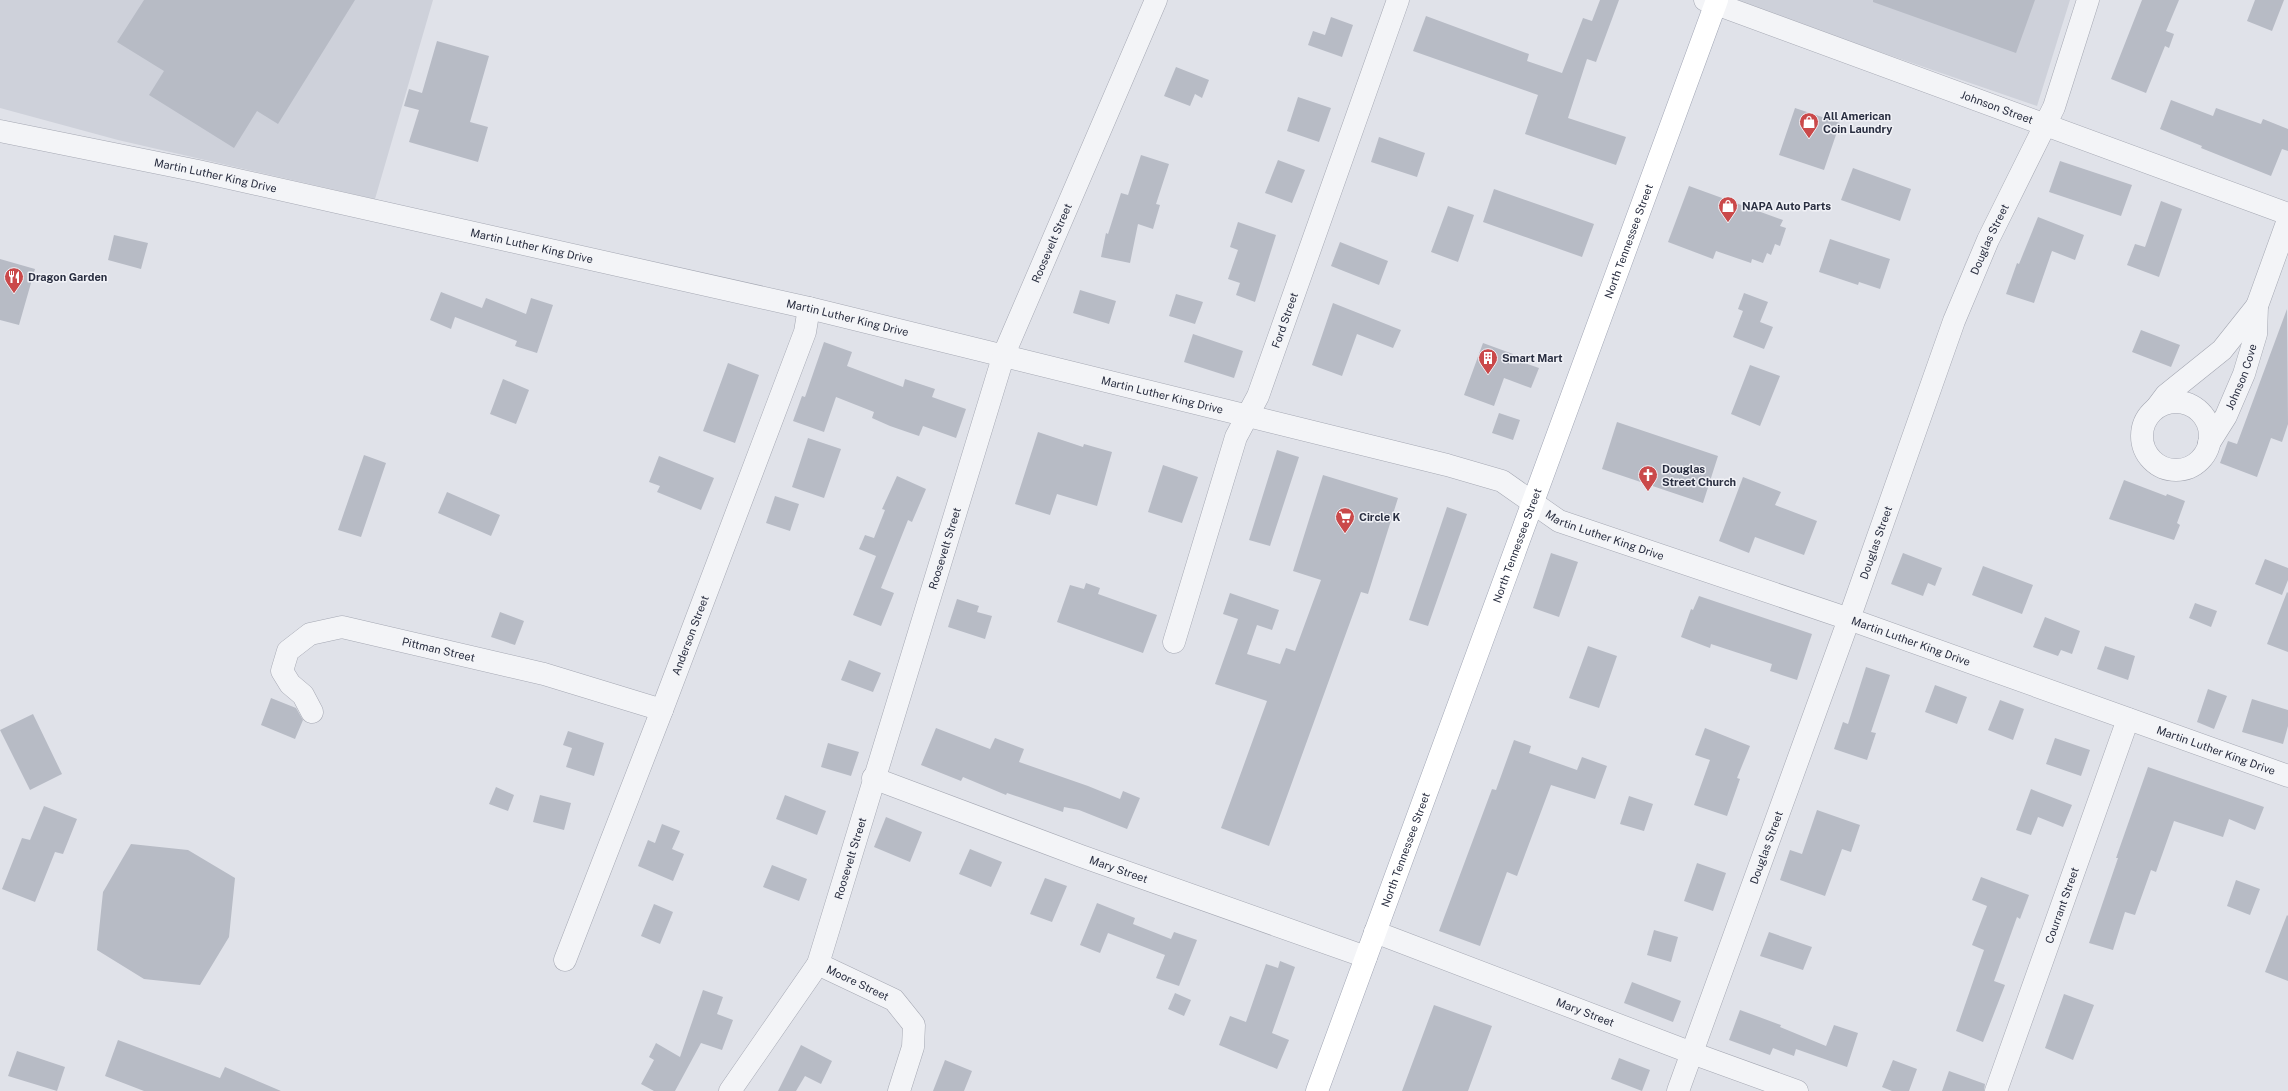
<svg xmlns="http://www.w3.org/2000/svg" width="2288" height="1091" viewBox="0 0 2288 1091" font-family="'Public Sans',sans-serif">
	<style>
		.built { fill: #ced1da }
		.building { fill: #b7bbc5 }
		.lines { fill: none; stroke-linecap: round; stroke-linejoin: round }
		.minor-casing { stroke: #a5a8b3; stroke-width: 23 }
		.major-casing { stroke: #a0a5b4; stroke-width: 23 }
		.minor { stroke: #f3f4f7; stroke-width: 22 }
		.major { stroke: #fff; stroke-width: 22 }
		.labels { text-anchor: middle; stroke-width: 3; stroke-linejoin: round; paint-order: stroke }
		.street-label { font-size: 11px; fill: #292e40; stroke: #f0f1f6 }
		.poi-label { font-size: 11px; font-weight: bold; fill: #292e40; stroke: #f0f1f6; text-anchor: start }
	</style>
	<rect width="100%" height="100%" fill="#e0e2e9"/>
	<!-- built -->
	<path class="built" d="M0 0H433L375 199 118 140 0 108Z
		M1729 0H2070L2037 106Z"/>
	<!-- building -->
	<path class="building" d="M144 0H355L278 124 257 111 234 148 149 95 164 71 117 42Z
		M1600 0H1619L1596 62 1587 59 1568 118 1626 137 1616 165 1525 134 1538 95 1413 51 1426 16 1529 54 1527 61 1562 73 1583 18 1592 21Z
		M1873 0H2035L2016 53 1873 2Z
		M2142 0H2179L2166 31 2174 34 2169 48 2165 46 2146 93 2111 79Z
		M2255 0H2284L2272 31 2247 21Z
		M1331 17 1353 25 1342 57 1308 45 1313 31 1325 35Z
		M437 41 489 56 470 122 488 127 478 162 409 142 419 110 404 106 409 89 422 93Z
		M1176 67 1209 80 1202 98 1195 94 1190 106 1164 96Z
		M1298 97 1331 108 1319 142 1287 131Z
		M2171 100 2213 116 2216 108 2261 124 2263 119 2288 129V151L2282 149 2271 176 2201 148 2202 146 2160 129Z
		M1795 108 1840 123 1824 170 1779 155Z
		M1379 137 1425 153 1417 177 1371 162Z
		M1141 155 1169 164 1156 204 1160 205 1153 229 1138 224 1130 263 1101 257 1106 233 1108 234 1121 193 1128 195Z
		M1278 160 1305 170 1292 203 1265 193Z
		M2060 161 2132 185 2121 216 2049 192Z
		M1853 168 1911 189 1900 221 1841 200Z
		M1689 186 1783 220 1780 226 1786 228 1780 246 1775 244 1771 255 1767 253 1763 263 1752 259 1751 263 1716 251 1713 259 1668 242Z
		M1494 189 1594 224 1582 257 1483 222Z
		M2161 201 2182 209 2159 277 2127 265 2135 244 2145 247Z
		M1448 206 1474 215 1458 262 1431 252Z
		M2038 217 2084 235 2075 260 2052 251 2034 303 2006 294 2017 263 2019 264Z
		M1238 222 1276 235 1255 302 1236 295 1240 283 1228 279 1238 250 1230 247Z
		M114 235 148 243 141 269 108 260Z
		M1830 239 1890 259 1880 289 1859 282 1858 285 1819 272Z
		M1340 242 1388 261 1379 285 1331 266Z
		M0 259 35 269 19 325 0 320Z
		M1080 290 1116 301 1109 324 1073 313Z
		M441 292 482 308 486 298 526 314 531 298 553 305 537 353 515 346 517 341 455 317 451 329 430 320Z
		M1744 293 1768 302 1760 322 1773 327 1764 349 1733 337 1743 311 1738 309Z
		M1176 294 1203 302 1195 324 1169 316Z
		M1333 303 1401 330 1393 348 1357 334 1342 376 1312 365Z
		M2287 309 2288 424 2282 442 2271 438 2257 477 2220 463 2228 441 2237 444Z
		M2141 330 2180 345 2171 367 2132 352Z
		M1193 334 1243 351 1234 378 1184 362Z
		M824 342 852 352 847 366 903 387 905 379 935 389 932 397 966 409 956 438 923 426 919 436 890 426 872 418 874 412 836 397 824 432 793 421 802 396 805 397Z
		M1483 343 1513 354 1511 358 1539 368 1531 388 1504 378 1494 406 1464 395Z
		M728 363 759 375 735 443 703 431Z
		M1750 365 1780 376 1760 426 1731 414Z
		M503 379 529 390 516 424 490 414Z
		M1499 413 1520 420 1513 440 1492 433Z
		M1617 422 1718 456 1703 503 1602 469Z
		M1038 432 1083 447 1084 444 1112 452 1097 506 1057 494 1050 515 1015 504Z
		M808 438 841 449 824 498 792 487Z
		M1277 450 1299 457 1270 546 1249 540Z
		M364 455 386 463 361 537 338 530Z
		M659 456 714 478 701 510 657 492 660 486 649 482Z
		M1163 465 1198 477 1182 523 1148 512Z
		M1323 475 1398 498 1368 594 1361 592 1269 846 1221 828 1267 701 1215 684 1238 619 1223 614 1230 593 1279 610 1272 630 1257 625 1247 654 1280 664 1286 648 1295 651 1321 580 1293 571Z
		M897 476 926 489 912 522 908 520 881 588 894 593 881 626 853 615 876 556 859 549 865 535 874 538 885 510 882 509Z
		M1743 477 1781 492 1775 505 1817 521 1804 555 1755 537 1749 553 1719 541Z
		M2124 480 2166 496 2167 494 2185 501 2177 523 2180 525 2174 540 2109 519Z
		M447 492 500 515 491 536 438 513Z
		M775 496 799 504 790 531 766 523Z
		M1447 507 1467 514 1428 626 1409 620Z
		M1551 553 1578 562 1559 617 1533 608Z
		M1903 553 1942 568 1935 586 1928 583 1923 596 1891 584Z
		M2265 559 2288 568V580L2282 595 2255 584Z
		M1983 566 2033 585 2022 614 1972 595Z
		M1086 583 1100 588 1098 594 1157 615 1143 653 1057 622 1070 585 1084 589Z
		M2287 592 2288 593V652L2267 644Z
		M1699 596 1812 634 1797 680 1770 671 1772 664 1711 644 1710 648 1681 637 1691 609 1693 610Z
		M957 599 979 606 977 612 992 616 985 639 948 627Z
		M2195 603 2217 611 2211 627 2189 618Z
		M500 612 524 621 515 645 491 637Z
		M2045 617 2080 631 2072 654 2061 650 2058 656 2033 647Z
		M1588 646 1617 656 1599 708 1569 698Z
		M2105 646 2135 656 2128 680 2097 669Z
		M849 660 881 673 873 692 841 680Z
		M1866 667 1890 675 1871 732 1876 733 1867 760 1834 749 1843 722 1848 724Z
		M1935 685 1967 697 1957 724 1925 712Z
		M2208 689 2227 696 2214 729 2197 722Z
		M271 698 296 708 303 720 295 739 261 725Z
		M2252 699 2288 710V726L2283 744 2242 732Z
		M2000 700 2024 709 2013 740 1988 730Z
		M33 714 62 774 30 790 0 730Z
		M936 728 990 749 995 738 1024 749 1019 762 1088 786 1120 799 1123 791 1140 798 1127 829 1079 810 1064 807 1063 812 1007 793 1006 795 963 777 961 781 921 765Z
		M1705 728 1750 746 1737 778 1740 779 1727 816 1694 805 1710 760 1695 755Z
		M568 731 604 743 594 776 566 767 572 748 563 745Z
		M2055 738 2090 750 2081 776 2046 764Z
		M1514 740 1531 746 1529 753 1577 770 1582 757 1607 766 1595 799 1551 785 1517 876 1507 872 1480 946 1439 931 1492 789 1496 790Z
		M828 743 859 752 851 776 821 767Z
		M2148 767 2264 807 2255 830 2229 819 2223 837 2174 821 2156 872 2151 870 2135 915 2125 912 2113 950 2089 943 2118 858H2116Z
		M496 787 514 795 508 811 489 804Z
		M2031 789 2072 805 2063 827 2038 817 2031 835 2016 830Z
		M540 795 571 803 564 830 533 822Z
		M785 795 826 811 817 835 776 819Z
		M1629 796 1653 804 1644 831 1620 824Z
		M44 806 77 819 63 854 55 852 35 902 2 889 22 838 30 840Z
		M1817 810 1860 825 1851 852 1842 849 1825 896 1780 880 1790 850 1802 854Z
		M886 817 922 832 910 862 874 847Z
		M662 824 680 831 672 849 684 854 673 881 638 866 648 840 655 843Z
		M131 844 188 850 235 878 229 937 200 985 144 979 97 950 103 892Z
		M970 849 1002 862 991 887 959 874Z
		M1697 863 1726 873 1713 911 1684 901Z
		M772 865 807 879 799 901 763 887Z
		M1981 877 2029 895 2020 919 2017 917 1994 981 2005 985 1983 1042 1956 1031 1984 950 1972 945 1987 906 1972 900Z
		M1045 878 1067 886 1052 922 1030 914Z
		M2236 880 2260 889 2250 915 2227 906Z
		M1097 903 1135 918 1133 924 1171 939 1174 932 1197 940 1179 986 1156 978 1165 955 1108 933 1100 953 1080 945Z
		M654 904 673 912 660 944 641 936Z
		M2287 915 2288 916V981L2265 972Z
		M1654 930 1678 937 1671 962 1647 955Z
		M1769 932 1812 947 1803 970 1760 956Z
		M1280 961 1295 967 1272 1033 1289 1040 1277 1069 1219 1045 1230 1016 1246 1022 1266 964 1278 968Z
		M1632 982 1681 1001 1673 1022 1624 1003Z
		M703 990 723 997 717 1014 733 1020 722 1050 701 1043 675 1091H654L641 1084 654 1060 649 1057 656 1043 680 1057Z
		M1175 993 1191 1000 1184 1016 1168 1009Z
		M2064 994 2094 1005 2073 1060 2045 1048Z
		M1434 1005 1492 1026 1468 1091H1402Z
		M1740 1010 1781 1025 1780 1027 1826 1046 1834 1025 1858 1033 1847 1067 1796 1049 1794 1056 1773 1048 1770 1055 1729 1040Z
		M118 1040 220 1078 225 1067 281 1091H144L105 1076Z
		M801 1045 832 1061 821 1084 805 1076 796 1091H778Z
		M17 1051 65 1067 57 1091 8 1076Z
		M1619 1058 1650 1070 1642 1091 1611 1079Z
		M945 1060 972 1071 964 1091H933Z
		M1893 1060 1917 1069 1909 1091H1892L1882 1087Z
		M1949 1071 1985 1084 1984 1091H1942Z"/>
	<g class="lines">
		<defs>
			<g id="minor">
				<path id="s1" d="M1705 0 2288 214"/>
				<path id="s2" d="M0 131 198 171 809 308 1447 465 1502 481 1559 521 1849 619 2288 776"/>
				<circle cx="2176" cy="436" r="34"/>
				<path d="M2157 407 2166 395 2222 350 2257 306"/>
				<path id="s3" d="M2209 443 2226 416 2244 374 2256 334 2257 306 2288 220"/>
				<path id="s4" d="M1174 642 1236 437 1258 396 1398 0"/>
				<path id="s5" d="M312 712 303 695 290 684 282 671 288 651 310 634 342 627 544 674 662 710"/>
				<path id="s6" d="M873 778 1081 856 1366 957"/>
				<path id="s7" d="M1375 932 1692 1053 1797 1091"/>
				<path id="s8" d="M565 960 662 710 805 332 809 308"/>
				<path id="s9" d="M818 964 894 1000 914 1025 913 1047 899 1091"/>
				<path id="s10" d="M730 1091 818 964 1004 354 1156 0"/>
				<path id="s11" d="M1678 1091 1849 619 1954 321 1988 240 2054 107 2088 0"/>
				<path id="s12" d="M1996 1091 2128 719"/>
			</g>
			<g id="major">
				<path id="s13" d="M1317 1091 1717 0"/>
			</g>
		</defs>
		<!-- minor casing -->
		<use href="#minor" class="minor-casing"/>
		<!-- major casing -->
		<use href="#major" class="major-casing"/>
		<!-- minor -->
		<use href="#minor" class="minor"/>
		<!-- major -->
		<use href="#major" class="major"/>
	</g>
	<!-- icons -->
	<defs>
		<symbol id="shop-pin" viewBox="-11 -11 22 30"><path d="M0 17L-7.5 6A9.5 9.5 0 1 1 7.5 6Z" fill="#ca494a" stroke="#f0f1f6"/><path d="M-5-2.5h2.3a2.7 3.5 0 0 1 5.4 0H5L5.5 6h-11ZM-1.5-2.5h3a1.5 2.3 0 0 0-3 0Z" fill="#fff"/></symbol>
		<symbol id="restaurant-pin" viewBox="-11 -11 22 30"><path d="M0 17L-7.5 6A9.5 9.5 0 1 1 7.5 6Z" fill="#ca494a" stroke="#f0f1f6"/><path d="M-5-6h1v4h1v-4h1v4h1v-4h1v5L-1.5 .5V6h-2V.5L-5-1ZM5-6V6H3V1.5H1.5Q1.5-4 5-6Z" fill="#fff"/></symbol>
		<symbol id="building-pin" viewBox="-11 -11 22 30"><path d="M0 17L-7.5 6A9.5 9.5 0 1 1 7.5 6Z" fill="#ca494a" stroke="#f0f1f6"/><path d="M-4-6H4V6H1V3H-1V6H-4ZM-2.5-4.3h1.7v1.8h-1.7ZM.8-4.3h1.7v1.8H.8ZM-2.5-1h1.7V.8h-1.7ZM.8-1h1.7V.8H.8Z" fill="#fff"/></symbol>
		<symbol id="church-pin" viewBox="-11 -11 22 30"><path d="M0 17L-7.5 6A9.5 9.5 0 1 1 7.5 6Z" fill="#ca494a" stroke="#f0f1f6"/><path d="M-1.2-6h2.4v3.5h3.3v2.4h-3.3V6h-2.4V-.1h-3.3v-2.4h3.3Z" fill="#fff"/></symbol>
		<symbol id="supermarket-pin" viewBox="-11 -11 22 30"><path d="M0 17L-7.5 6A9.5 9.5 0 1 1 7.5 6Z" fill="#ca494a" stroke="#f0f1f6"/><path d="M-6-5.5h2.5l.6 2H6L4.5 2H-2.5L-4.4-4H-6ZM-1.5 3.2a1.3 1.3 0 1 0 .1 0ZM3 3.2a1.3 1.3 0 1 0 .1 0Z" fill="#fff"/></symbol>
	</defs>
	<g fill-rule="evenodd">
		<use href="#shop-pin" x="1798" y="111" width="22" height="30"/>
		<use href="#shop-pin" x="1717" y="195" width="22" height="30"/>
		<use href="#restaurant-pin" x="3" y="266" width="22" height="30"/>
		<use href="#building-pin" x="1477" y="347" width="22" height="30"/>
		<use href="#church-pin" x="1637" y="464" width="22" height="30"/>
		<use href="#supermarket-pin" x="1334" y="506" width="22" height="30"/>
	</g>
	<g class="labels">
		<!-- street labels -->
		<g class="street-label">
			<text dy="4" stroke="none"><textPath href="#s1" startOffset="311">Johnson Street</textPath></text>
			<text dy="4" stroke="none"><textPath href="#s2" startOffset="220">Martin Luther King Drive</textPath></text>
			<text dy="4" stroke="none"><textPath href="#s11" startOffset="907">Douglas Street</textPath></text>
			<text dy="4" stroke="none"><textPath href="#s13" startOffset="905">North Tennessee Street</textPath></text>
			<text dy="4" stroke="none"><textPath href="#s10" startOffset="913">Roosevelt Street</textPath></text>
			<text dy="4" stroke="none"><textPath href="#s2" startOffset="544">Martin Luther King Drive</textPath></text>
			<text dy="4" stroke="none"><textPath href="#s2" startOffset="868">Martin Luther King Drive</textPath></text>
			<text dy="4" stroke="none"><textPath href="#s4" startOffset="341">Ford Street</textPath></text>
			<text dy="4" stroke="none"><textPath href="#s3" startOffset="74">Johnson Cove</textPath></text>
			<text dy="4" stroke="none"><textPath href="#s2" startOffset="1192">Martin Luther King Drive</textPath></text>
			<text dy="4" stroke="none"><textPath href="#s2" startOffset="1660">Martin Luther King Drive</textPath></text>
			<text dy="4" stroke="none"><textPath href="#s11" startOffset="583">Douglas Street</textPath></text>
			<text dy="4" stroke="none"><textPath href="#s13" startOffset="581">North Tennessee Street</textPath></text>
			<text dy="4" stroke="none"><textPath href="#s10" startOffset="589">Roosevelt Street</textPath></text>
			<text dy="4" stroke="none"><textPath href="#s8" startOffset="348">Anderson Street</textPath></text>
			<text dy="4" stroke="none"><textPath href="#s2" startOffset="1984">Martin Luther King Drive</textPath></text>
			<text dy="4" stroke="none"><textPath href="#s5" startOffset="232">Pittman Street</textPath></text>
			<text dy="4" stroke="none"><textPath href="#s2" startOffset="2308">Martin Luther King Drive</textPath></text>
			<text dy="4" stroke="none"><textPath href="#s11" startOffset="259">Douglas Street</textPath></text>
			<text dy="4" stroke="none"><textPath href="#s13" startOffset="257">North Tennessee Street</textPath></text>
			<text dy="4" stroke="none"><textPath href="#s10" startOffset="265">Roosevelt Street</textPath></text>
			<text dy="4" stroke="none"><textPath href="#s6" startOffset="262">Mary Street</textPath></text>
			<text dy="4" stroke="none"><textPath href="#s12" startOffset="197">Courrant Street</textPath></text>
			<text dy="4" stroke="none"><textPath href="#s9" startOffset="44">Moore Street</textPath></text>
			<text dy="4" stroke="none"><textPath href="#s7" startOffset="225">Mary Street</textPath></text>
		</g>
		<!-- poi labels -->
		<g class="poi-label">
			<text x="1823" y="120">All American<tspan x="1823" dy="13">Coin Laundry</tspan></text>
			<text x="1742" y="210">NAPA Auto Parts</text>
			<text x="28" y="281">Dragon Garden</text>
			<text x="1502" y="362">Smart Mart</text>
			<text x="1662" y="473">Douglas<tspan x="1662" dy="13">Street Church</tspan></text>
			<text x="1359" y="521">Circle K</text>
		</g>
	</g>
</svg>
